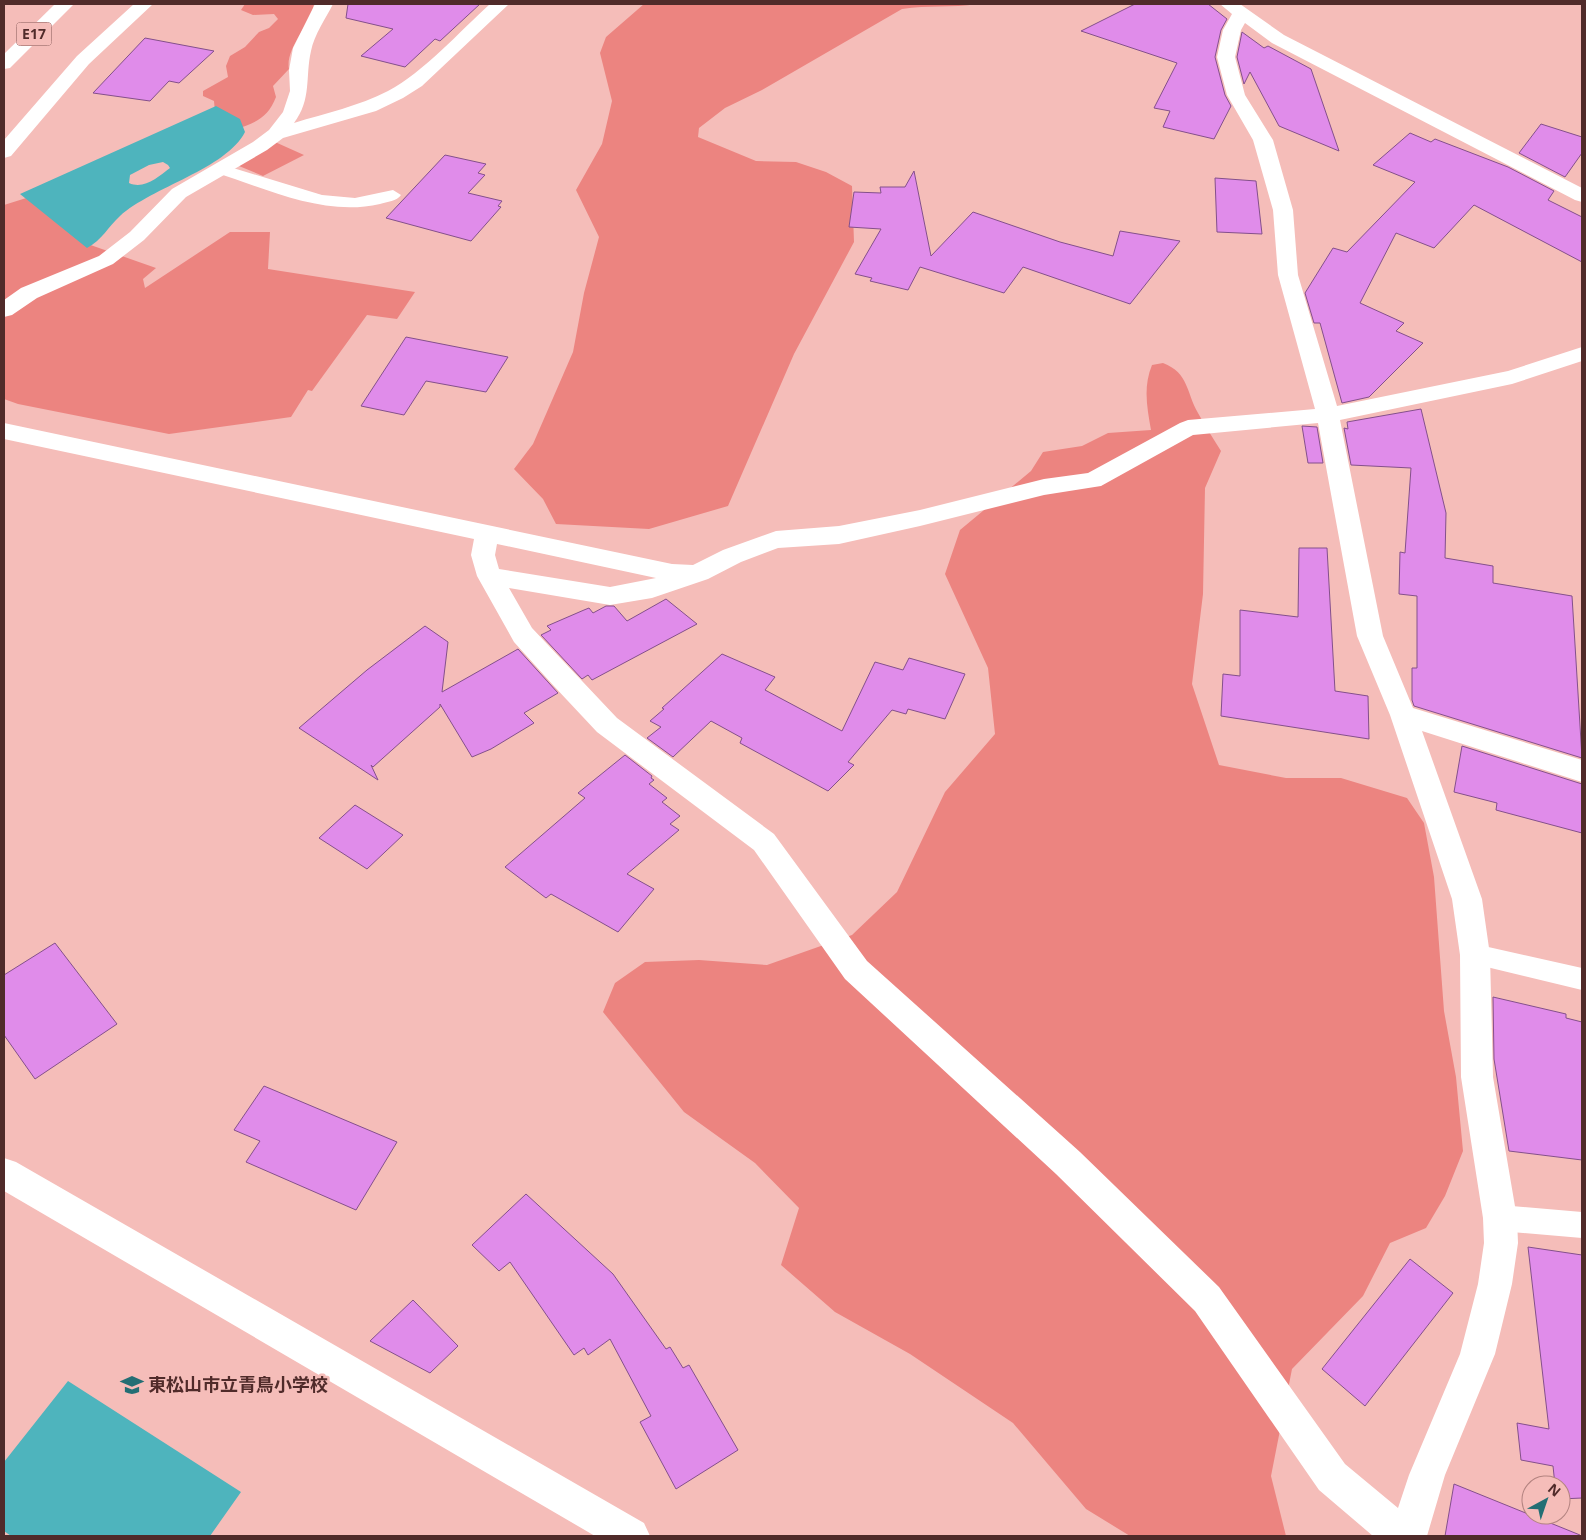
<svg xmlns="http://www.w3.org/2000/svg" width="1586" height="1540" viewBox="0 0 1586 1540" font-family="'Open Sans','Noto Sans JP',sans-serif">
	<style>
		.green { fill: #ec8480 }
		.water { fill: #4eb4bd; fill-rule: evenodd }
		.building { fill: #e08cea; stroke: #84508b }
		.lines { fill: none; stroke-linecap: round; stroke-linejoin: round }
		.service { fill: #fff; fill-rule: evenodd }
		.minor { fill: #fff; fill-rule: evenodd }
		.tertiary { fill: #fff; fill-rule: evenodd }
		.motorway { fill: #fff; fill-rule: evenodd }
		.labels { text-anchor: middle; stroke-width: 5; stroke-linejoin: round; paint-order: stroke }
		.shield { fill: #f5bdb9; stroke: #825755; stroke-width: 1 }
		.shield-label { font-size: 14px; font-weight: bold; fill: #502b2a }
		.near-poi-label { font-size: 18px; font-weight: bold; fill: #502b2a; stroke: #f5bdb9; text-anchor: start }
	</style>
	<rect width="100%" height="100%" fill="#f5bdb9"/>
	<!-- green -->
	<path class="green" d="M245 4H314C310 25 285 49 289 69L273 86 276 97C268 118 254 124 233 130L215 112 214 101 203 96V91L228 77 226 66 230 56 245 47 259 32 269 28 278 19 274 14 253 15 241 10Z
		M644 4H977C952 8 928 5 902 9L762 90 725 108 699 128 698 137 756 161 796 162 826 172 852 186 854 242 794 354 728 506 649 529 556 524 543 499 514 469 533 444 573 352 584 293 599 237 576 190 602 144 612 101 600 53 606 37Z
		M275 142 304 155 263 176 239 166V163Z
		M39 194 82 242 156 268 143 279 145 288 230 232H270L268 269 415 292 397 319 367 315 312 391 308 390 291 417 169 434 18 404 4 399V205Z
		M1163 363C1189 373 1186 392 1198 413 1205 426 1213 438 1221 451L1205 488 1203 594 1192 684 1219 765 1286 778H1341L1407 798 1424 823 1434 877 1444 1011 1456 1077 1463 1151 1445 1196 1426 1228 1390 1243 1363 1296 1292 1369 1271 1476 1286 1536H1130L1086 1509 1013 1423 910 1354 835 1312 781 1265 799 1208 755 1163 684 1112 603 1012 615 983 645 962 699 960 767 965 852 935 897 892 945 792 995 734 988 668 945 574 960 530 1031 471 1043 452 1082 446 1108 433 1151 430C1147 407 1143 387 1152 365Z"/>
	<!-- water -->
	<path class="water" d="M216 106 240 119 245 132C226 169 152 187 120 216 108 227 102 240 87 248L20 194ZM163 162 168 165 170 168C158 177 144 190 129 183L130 175 149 165Z
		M68 1381 241 1492 210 1536H11L4 1531V1462Z"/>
	<!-- building -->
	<path class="building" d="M348 4H480L440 41 435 39 405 67 361 56 393 29 346 18Z
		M1135 4H1208L1227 19 1221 30 1215 57 1225 95 1231 106 1214 139 1163 127 1170 111 1154 108 1177 63 1081 31Z
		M1242 32 1264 48 1268 46 1311 69 1339 151 1279 126 1250 72 1244 84 1237 57Z
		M145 38 214 51 179 83 169 81 150 101 93 93Z
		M1541 124 1582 137V153L1565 177 1519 153Z
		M1410 133 1431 142 1435 139 1508 167 1554 191 1548 200 1582 217V262L1474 205 1434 248 1396 233 1360 303 1404 323 1396 331 1423 343 1369 397 1342 403 1320 323H1314L1305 293 1333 248 1347 252 1415 182 1373 165Z
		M445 155 486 164 478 173 485 175 468 193 502 201 498 206 501 207 471 241 386 218Z
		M914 171 931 256 973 212 1060 242 1113 256 1120 231 1180 241 1130 304 1023 267 1004 293 920 267 908 290 870 281 872 278 855 274 881 229 849 227 854 192 881 193 880 187H905Z
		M1215 178 1256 181 1262 234 1217 232Z
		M406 337 508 357 486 392 426 381 404 415 361 406Z
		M1421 409 1446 513 1445 558 1493 566V583L1572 596 1582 758 1414 706 1412 700V668H1417V596L1399 594 1400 552 1405 553 1411 468 1351 465 1344 428 1348 429 1347 422Z
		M1302 426 1317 427 1323 463H1308Z
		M1299 548H1327L1335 691 1368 696 1369 739 1221 716 1223 674 1240 676V610L1298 617Z
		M666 599 697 624 592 680 588 675 582 679 541 635 551 630 547 626 584 610 589 608 593 613 606 606H614L627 621Z
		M425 626 448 642 442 692 518 649 558 693 524 713 534 723 491 749 472 757 440 704V707L373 767 371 765 378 780 299 728 367 670Z
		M722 654 775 677 765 690 842 731 875 662 903 670 909 658 965 674 945 719 908 709 906 714 892 710 848 762 854 765 828 791 740 743 742 738 711 721 673 757 647 738 661 727 650 721 664 709 662 708Z
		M1462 746 1582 784V833L1496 810 1497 803 1454 792Z
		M625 755 652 776 651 778 654 780 649 784 667 798 662 802 680 816 670 824 679 830 627 874 654 889 618 932 551 894 546 898 505 867 585 798 578 793Z
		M355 805 403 835 367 869 319 838Z
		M55 943 117 1024 35 1079 4 1035V975Z
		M1493 997 1566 1014V1018L1582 1022V1160L1509 1151 1494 1059Z
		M264 1086 397 1142 356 1210 246 1162 260 1141 234 1130Z
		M526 1194 613 1274 666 1349 670 1347 683 1368 689 1365 738 1450 676 1489 640 1422 651 1416 610 1339 588 1355 584 1348 574 1355 510 1262 499 1271 472 1245Z
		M1528 1247 1582 1255V1498L1561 1499V1485H1555L1553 1466 1521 1460 1517 1423 1549 1429Z
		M1410 1259 1453 1293 1365 1406 1322 1369Z
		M413 1300 458 1346 430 1373 370 1341Z
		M1454 1484 1580 1535V1536H1445Z"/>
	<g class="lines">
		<!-- service -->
		<path class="service" d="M220 164 322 195 355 198 393 190 401 195C397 201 387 202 380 204 324 217 267 189 214 172L212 169Z
			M1475 944 1582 968V990L1466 962 1463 955 1466 948Z
			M1500 1205 1582 1212V1238L1500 1231 1490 1227 1486 1218 1490 1209Z"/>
		<!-- minor -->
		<path class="minor" d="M315 4H333C326 18 314 35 311 51 305 77 312 99 294 123 326 113 359 106 388 91 424 72 460 31 490 4H509L422 86 403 98 376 111 283 138 267 150 186 197 144 240 113 264 37 298 12 315 4 317V300L21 288 99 256 130 232 172 189 253 142 269 130 283 112 290 91 289 70 293 48Z
			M1220 4H1240L1284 35 1582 188V202L1575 200 1272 43 1245 23 1241 30 1235 57 1245 95 1273 140 1293 210 1298 275 1337 406 1508 371 1582 347V361L1512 384 1340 420 1383 636 1413 708 1582 760V782L1422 731 1482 899 1490 955 1493 1077 1517 1218 1518 1243 1512 1284 1495 1354 1445 1475 1427 1536H1373L1319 1490 1195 1311 1056 1174 845 979 754 850 597 732 552 684 514 642 477 576 471 555 474 539 4 439V423L672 564 693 565 723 550 776 531 839 526 920 510 1044 479 1088 473 1180 423 1188 420 1315 409 1278 275 1273 210 1253 140 1227 95 1217 57 1223 30 1232 14ZM1318 423 1357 636 1390 715 1452 899 1460 955 1461 1077 1483 1218 1484 1243 1478 1284 1460 1354 1409 1475 1398 1508 1345 1464 1219 1287 1080 1152 867 961 774 834 617 718 532 628 509 588 610 605 652 598 708 579 741 562 778 548 839 544 920 526 1044 495 1101 486 1193 435ZM497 544 656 578 610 587 499 569 495 555Z"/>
		<!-- tertiary -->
		<path class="tertiary" d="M134 4H153L89 64 11 156 4 158V140L77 56Z
			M4 1158 16 1162 644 1523 650 1536H595L4 1191Z"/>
		<!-- motorway -->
		<path class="motorway" d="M55 4H74L10 68 4 69V54Z"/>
	</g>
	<!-- icons -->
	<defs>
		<symbol id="school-bare" viewBox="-9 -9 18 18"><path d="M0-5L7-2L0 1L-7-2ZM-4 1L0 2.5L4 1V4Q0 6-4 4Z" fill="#236e74" stroke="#f5bdb9" stroke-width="2.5" paint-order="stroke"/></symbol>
	</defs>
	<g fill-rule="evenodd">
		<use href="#school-bare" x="116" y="1369" width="32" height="32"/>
	</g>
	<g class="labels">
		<!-- shield labels -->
		<rect class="shield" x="16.5" y="22.5" width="35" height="23" rx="4"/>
		<g class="shield-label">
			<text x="34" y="39">E17</text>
		</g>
		<!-- near-poi labels -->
		<g class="near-poi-label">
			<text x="148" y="1391">東松山市立青鳥小学校</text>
		</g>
	</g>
	<!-- border -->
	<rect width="1586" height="1540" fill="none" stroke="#502b2a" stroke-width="10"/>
	<!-- north arrow -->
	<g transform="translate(1546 1500) rotate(40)"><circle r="24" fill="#f5bdb9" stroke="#b38380"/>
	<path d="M0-4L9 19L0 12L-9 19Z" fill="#236e74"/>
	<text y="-8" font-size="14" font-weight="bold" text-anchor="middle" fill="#502b2a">N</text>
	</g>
</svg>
